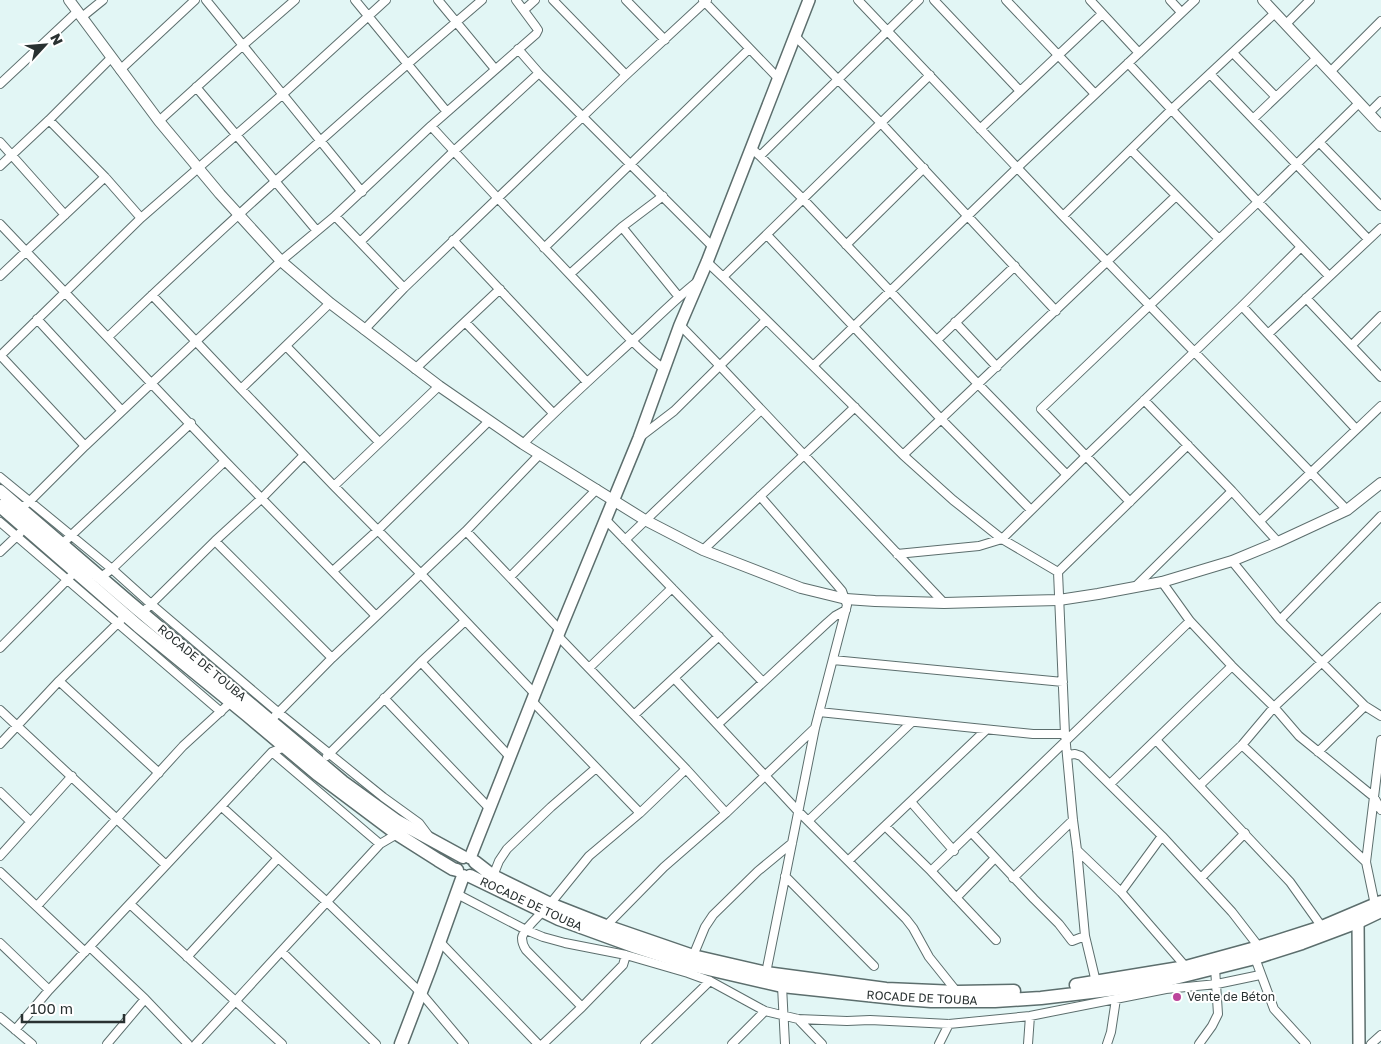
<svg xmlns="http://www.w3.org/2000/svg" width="1381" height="1044" viewBox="0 0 1381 1044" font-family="'Golos Text',sans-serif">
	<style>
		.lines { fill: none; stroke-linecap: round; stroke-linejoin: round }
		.minor-casing { stroke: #5c6e6d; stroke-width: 10 }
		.tertiary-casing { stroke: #5c6e6d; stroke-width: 12 }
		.secondary-casing { stroke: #5c6e6d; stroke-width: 14 }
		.primary-casing { stroke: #5c6e6d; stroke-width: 15 }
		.minor { stroke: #fff; stroke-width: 8 }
		.tertiary { stroke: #fff; stroke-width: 10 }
		.secondary { stroke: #fff; stroke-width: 11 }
		.primary { stroke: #fff; stroke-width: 12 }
		.poi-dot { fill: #bc459b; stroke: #fff; stroke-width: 2 }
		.labels { text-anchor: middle; stroke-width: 4; stroke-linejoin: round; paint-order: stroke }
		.street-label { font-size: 12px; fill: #293131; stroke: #fff }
		.poi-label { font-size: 12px; fill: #293131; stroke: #fff; text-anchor: start }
	</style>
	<rect width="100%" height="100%" fill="#e2f6f5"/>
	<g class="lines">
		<defs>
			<path id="minor" d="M206 0 362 192
				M355 0 447 112
				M438 0 495 69
				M553 0 626 75
				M626 0 665 40
				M703 0 778 78
				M858 0 1063 216 1347 510
				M934 0 1020 91
				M1006 0 1095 94
				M1090 0 1139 53
				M1170 0 1181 12
				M524 10 535 0
				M82 17 103 0
				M1286 24 1310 0
				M795 36 881 123 1056 311
				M518 49 539 73 712 246
				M1233 53 1276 97
				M1128 63 1258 202 1329 276
				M120 70 195 0
				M1330 72 1381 21
				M1210 74 1368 239
				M0 84 78 11
				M196 87 317 231
				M1369 113 1381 101
				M1253 119 1317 58
				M49 120 105 177 141 218
				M159 121 242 46 295 0
				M431 126C479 179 528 230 577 282 605 311 632 345 664 369
				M980 129 1102 14
				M0 142 65 215
				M1319 142 1381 206
				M751 148 760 156 803 199 978 384 1067 475
				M1131 150 1219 239
				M760 156 919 0
				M0 166 49 120 111 58
				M335 216 404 288
				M1063 216 1171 110 1275 13
				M0 224 225 461 376 616
				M622 227 679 297
				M767 235 941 419 1031 510
				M453 240 587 382
				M360 242 454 151 539 73
				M846 245 924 168
				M544 248 749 49
				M707 262 723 277 903 455 953 500 1002 539 1058 572 1065 734 1073 820 1077 850 1085 936 1072 941 1059 924 1034 899 972 833
				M570 274 622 227 663 196
				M0 276 105 177
				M723 277 930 75
				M152 295 241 389 334 486 421 574 535 694
				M1306 298 1381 377
				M1242 306 1356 429
				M37 319 122 411
				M955 322 997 367
				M466 323 553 413
				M680 325 720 366 944 603
				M364 330 404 288 626 75 707 0
				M1268 334 1381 228
				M108 337C229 221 354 109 482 0
				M937 340 1015 266
				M1352 345 1381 316
				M286 346 379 442
				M0 355 85 446
				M0 356 141 218 283 94 386 0
				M813 366 1017 168 1195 0
				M415 369 500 289
				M241 389 330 303
				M1144 400 1232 491 1278 542
				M640 437 674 411 766 320
				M523 444C558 408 595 375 632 341 654 321 674 300 697 282
				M903 455 1176 196
				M0 477 112 569 151 604 279 713 383 797 419 823 428 835
				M334 486 439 386
				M760 496 837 585 842 591 847 605 815 728 766 973
				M1130 502 1041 409 1258 202 1359 103
				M20 508 29 502 85 446 281 261 335 216 431 126 536 34 538 30 536 27 516 0
				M606 520 762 681
				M1260 521 1381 406
				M0 522 221 712
				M466 531 560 630
				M625 540 761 410
				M215 541 332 658
				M62 544 191 423
				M703 550 855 407
				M0 552 20 533
				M897 554 979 546 1002 539 1085 457 1242 306 1301 247
				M1232 561 1280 620 1365 706 1381 716
				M333 571 378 530 489 421
				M1058 572 1188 445
				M101 577 112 569 225 461
				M510 577 597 489
				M1162 582 1190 621 1232 666 1274 707 1299 736 1374 797 1381 810
				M1135 587 1232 491
				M142 613 215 541 262 498 304 455
				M1280 620 1381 516
				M558 636 686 769 726 813
				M0 648 70 577
				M833 660 1063 682
				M421 662 510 757
				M589 668 672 588
				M674 678 797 810 906 919 913 928 929 957 957 992
				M59 681 159 773
				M384 698 490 809
				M532 701 640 813
				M0 710 166 865
				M819 712 1033 734H1065
				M634 715 719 636
				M275 716 332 658 466 531 539 455
				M718 724 827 623 835 616 846 610
				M1156 740 1290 882 1322 927
				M0 744 59 681 121 620
				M1242 745 1366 862
				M272 752 380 844
				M1318 752 1365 706
				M1068 755 1075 754 1081 756 1162 836 1232 912 1259 947
				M327 756 421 662 465 621
				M1110 784 1232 666
				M1200 785 1242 745 1274 707 1381 607
				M0 792 30 821
				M911 802 954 851
				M222 807 328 903 421 993 464 1044
				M808 821 912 722
				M885 826 931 871 996 940
				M1077 850 1121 892 1186 967
				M0 856 72 776
				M848 861 986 730
				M931 871 1190 621
				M0 872 85 952
				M493 876 499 861 507 849 551 807 596 768
				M785 876 874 966
				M1013 878 1073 820
				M1201 878 1245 833
				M1121 892 1162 836
				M457 894 526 930 543 937 565 943 626 955 688 973 710 981 765 1011 798 1019 847 1021 870 1020 949 1024 1030 1016 1166 989 1217 984 1260 975
				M956 898 995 858
				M130 904 282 1044
				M550 904 589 856 640 813 686 769
				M1375 905 1366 862 1381 740
				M37 906 183 746 231 702
				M542 912C537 918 523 930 522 938 522 942 524 947 526 950L582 1007
				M606 926 664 867 726 813 815 728
				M1085 936 1096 982
				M440 942 538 1044
				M0 943 49 990
				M90 947 145 999 188 1044
				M282 952 376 1044
				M693 956 705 927 713 915 758 871 792 843
				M187 957 278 858
				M1255 958 1274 1009 1306 1044
				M782 986 785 1044
				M0 1017 32 1044
				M798 1019 822 1044
				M15 1030 49 990 272 752 285 747
				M107 1044 145 999
				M196 1044 380 844 397 834
				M543 1044 582 1007 623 965 626 955
				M645 1044 710 981
				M732 1044 765 1011
				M939 1044 949 1024
				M1028 1044 1030 1016
				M1107 1044 1111 1032 1116 999
				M1199 1044 1212 1026 1218 1014 1215 968
				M1371 1044 1381 1035"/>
			<path id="tertiary" d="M69 0 159 121 220 194 281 261 330 303 439 386 523 444 645 520 703 550 801 588 846 599 875 601 944 603 1059 600 1098 594 1162 582 1232 561 1278 542 1347 510 1381 483
				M1263 0 1381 126"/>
			<path id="secondary" d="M470 858 560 630 639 438 680 325 707 262 809 0
				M1358 922 1359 1044"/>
			<path id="primary" d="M0 491 129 602 343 782 397 821 463 857
				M0 506 138 626 247 715 317 774 397 834 438 860 453 869 457 870
				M475 862 493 876 550 904 606 926 693 956 766 973 886 989 957 992 1014 991
				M470 876 559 919 636 947 691 965 782 986 904 999 931 1001H995L1041 998 1125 988 1171 979 1255 958 1302 943 1358 922 1381 911
				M1076 985 1186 967 1259 947 1322 927 1381 902
				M401 1044 430 968 463 876"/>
		</defs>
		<!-- minor casing -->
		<use href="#minor" class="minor-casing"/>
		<!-- tertiary casing -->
		<use href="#tertiary" class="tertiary-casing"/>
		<!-- secondary casing -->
		<use href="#secondary" class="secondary-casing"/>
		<!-- primary casing -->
		<use href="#primary" class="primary-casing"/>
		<!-- minor -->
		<use href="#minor" class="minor"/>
		<!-- tertiary -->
		<use href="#tertiary" class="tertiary"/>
		<!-- secondary -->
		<use href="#secondary" class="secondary"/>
		<!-- primary -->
		<use href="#primary" class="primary"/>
	</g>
	<!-- markers -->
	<circle class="poi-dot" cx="1177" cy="997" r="5"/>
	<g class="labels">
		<!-- street labels -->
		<g class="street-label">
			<text transform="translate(202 663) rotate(40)" y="4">ROCADE DE TOUBA</text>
			<text transform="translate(531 904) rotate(25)" y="4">ROCADE DE TOUBA</text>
			<text transform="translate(922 998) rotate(3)" y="4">ROCADE DE TOUBA</text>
		</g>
		<!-- poi labels -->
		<g class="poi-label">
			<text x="1187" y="1001">Vente de Béton</text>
		</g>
	</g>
	<!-- north arrow -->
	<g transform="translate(45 45) rotate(64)" stroke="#ffffff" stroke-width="4" paint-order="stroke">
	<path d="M0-4L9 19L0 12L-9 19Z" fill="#293131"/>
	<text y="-8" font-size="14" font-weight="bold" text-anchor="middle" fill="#293131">N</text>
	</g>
	<!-- scale -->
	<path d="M22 1014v8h102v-8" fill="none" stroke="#293131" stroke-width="2.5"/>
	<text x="30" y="1014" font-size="15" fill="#293131" stroke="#ffffff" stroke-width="4" paint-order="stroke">100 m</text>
</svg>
